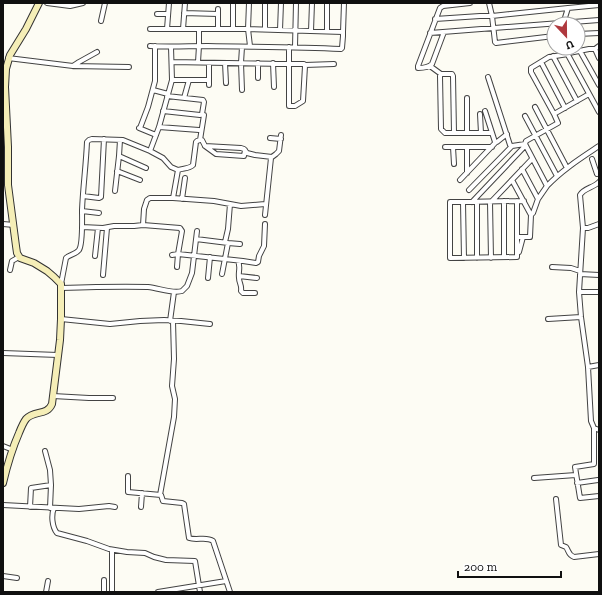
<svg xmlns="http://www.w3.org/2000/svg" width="602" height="595" viewBox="0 0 602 595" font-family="'Zilla Slab',serif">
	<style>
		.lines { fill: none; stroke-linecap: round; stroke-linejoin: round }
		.street-casing { stroke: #434343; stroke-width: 6 }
		.secondary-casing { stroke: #323232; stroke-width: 8 }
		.street { stroke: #fff; stroke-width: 4 }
		.secondary { stroke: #f5eeb7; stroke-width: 6 }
	</style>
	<rect width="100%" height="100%" fill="#fdfcf4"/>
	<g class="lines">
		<defs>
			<path id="street" d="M47 3 70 6 83 3
				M249 3 248 29 250 46
				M489 3 492 16 495 42 496 43 554 36
				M184 13 218 14
				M157 14H168
				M435 19 480 16H492L568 8
				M101 21 105 3
				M563 24 568 8 599 5
				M167 29 169 3
				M183 29 185 3
				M218 29V9
				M233 29V3
				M265 29V3
				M280 30 281 3
				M311 31 312 3
				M327 31V3
				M343 32 344 3
				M444 32 432 64C429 67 423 68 418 68V66L440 8 443 6 470 3
				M430 33 599 20
				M578 34 599 33
				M150 46C169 47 189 46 208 46 253 47 297 47 341 49L342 48 343 36V32L248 29H150
				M599 46 595 49 599 58
				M295 47 296 3
				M595 49H589L569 53 568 55 599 112
				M580 51 599 85
				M568 54 549 57 531 68V72L554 114 558 123 526 141 525 144 547 186C562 170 581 158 599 146
				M553 56 577 101
				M8 58 73 66 129 67
				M172 62 289 64H304L305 66 303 101 295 106H289V47
				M198 62 199 46V30
				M541 62 565 108
				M225 63 226 83
				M258 63V78
				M273 63 274 87
				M305 65 334 64
				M73 66 79 62 97 52
				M430 66 441 74
				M441 74H452L453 76 454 133H445L441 129 440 76Z
				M488 77 510 145 512 146 525 144
				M172 80H209
				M209 85V63
				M153 90 168 94
				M242 90 241 63 242 47
				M184 98 189 80
				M467 98V133
				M535 107 567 168
				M163 111 200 115 202 114 204 102 203 100 167 96
				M485 111 495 142H497L507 134
				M480 114 481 133
				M554 114 589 94
				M204 115 200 140H202L205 146 241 148 244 149 247 153 255 155 272 157 276 154 279 151 281 135
				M525 116 557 176
				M159 127 199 130
				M139 128 156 135
				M140 128 148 107 155 81V46
				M454 133H492
				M270 138 281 139
				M205 146 216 154 244 156 245 150
				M445 147H492
				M453 147 454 164
				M150 151 163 158 171 167 178 170
				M119 156 146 168
				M592 159 597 174 599 173
				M522 169 538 199
				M117 171 140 180
				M467 173V147
				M460 180 496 142
				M512 180 531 215
				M599 182C593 188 584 188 580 195L583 228 579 292 581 317 588 367 591 421 594 428 599 430
				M469 190 512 146
				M115 191 119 156 120 140
				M83 196 99 198 101 197 104 139
				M173 198 178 170C184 168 189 169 193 165L196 142 197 141 200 140
				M182 199 185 178
				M504 201V257
				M517 201V257L450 258V202C475 202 499 201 524 201
				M463 202 464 258
				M472 202 525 146
				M477 202V258
				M490 202 491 258
				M491 202 532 159
				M82 211 99 213
				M265 215 271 158
				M3 224 14 225
				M143 225 144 209 147 200 150 198H173L214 201 241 206 265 204
				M82 227 103 228 114 226H134L143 225 180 228 182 231 178 254 243 261 256 263 258 262 259 256 264 246 265 224
				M583 228H588L599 224
				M517 237H530L531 215 533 213 538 199 547 186
				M196 239 228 243 222 274
				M225 242 228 229 230 204
				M228 243 240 244
				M519 252 523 237
				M172 255 178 254 177 267
				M95 256 98 228
				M238 261C241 267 238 271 239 278 239 283 242 285 241 291L243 293H255
				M552 267 571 268 580 271
				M10 270 12 261 19 257
				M580 274 599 275
				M103 275 107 228
				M239 276 257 278
				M208 278 210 257
				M61 284 66 258C69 255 76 254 79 250 83 244 82 218 82 210 83 187 86 165 87 142L89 140 92 139 123 140 150 151 159 127 172 80 171 47
				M61 288C90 287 119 286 148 287 159 288 172 294 182 291L187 286 192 273 197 231
				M579 292H599
				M61 319 110 324 140 321 164 320 181 321 210 324
				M548 319 581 317
				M170 321 174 292
				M3 353 58 355
				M588 367 599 365
				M53 396 89 398H113
				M594 428V464L575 467 580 498 599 496
				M3 446 13 450
				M45 451 50 470 51 485 50 508
				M128 476V492L161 495 163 501 182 503 184 504 189 538C197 541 206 536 213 541L230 592
				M534 478 576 475
				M577 483 598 480
				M160 495 174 417 175 399 172 386 174 359 173 321
				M556 499 561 545 566 547C569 551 568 555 574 557L599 554
				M3 505 79 509 109 506 115 507
				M30 507 31 488 51 485
				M141 507 142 493
				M54 508C51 515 52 527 57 533L87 541 109 549 127 552 145 553 154 557 166 560 195 561 200 592
				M3 576 17 578
				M46 592 48 581
				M104 592V580
				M112 592V550
				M158 592 226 581"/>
			<path id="secondary" d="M3 483C7 466 12 449 19 433 21 428 23 423 26 419 34 410 47 416 52 404L60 340 61 319V284L54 277 47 271 34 263 20 258 17 253 16 246 8 185V147L5 87 6 69 10 55 26 29 39 3"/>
		</defs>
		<!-- street casing -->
		<use href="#street" class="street-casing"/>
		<!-- secondary casing -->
		<use href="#secondary" class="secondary-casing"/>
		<!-- street -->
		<use href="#street" class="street"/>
		<!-- secondary -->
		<use href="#secondary" class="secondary"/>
	</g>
	<!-- border -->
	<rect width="602" height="595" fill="none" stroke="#101010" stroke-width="8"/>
	<!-- north arrow -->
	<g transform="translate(566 36) rotate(158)"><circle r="19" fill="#ffffff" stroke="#9f9f9f"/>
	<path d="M0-3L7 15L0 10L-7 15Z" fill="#af383e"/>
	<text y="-6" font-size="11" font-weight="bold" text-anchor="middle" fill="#101010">U</text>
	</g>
	<!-- scale -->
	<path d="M458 571v6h103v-6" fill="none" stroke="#101010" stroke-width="2"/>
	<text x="464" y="571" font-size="12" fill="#101010" stroke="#ffffff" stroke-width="3" paint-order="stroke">200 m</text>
</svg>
